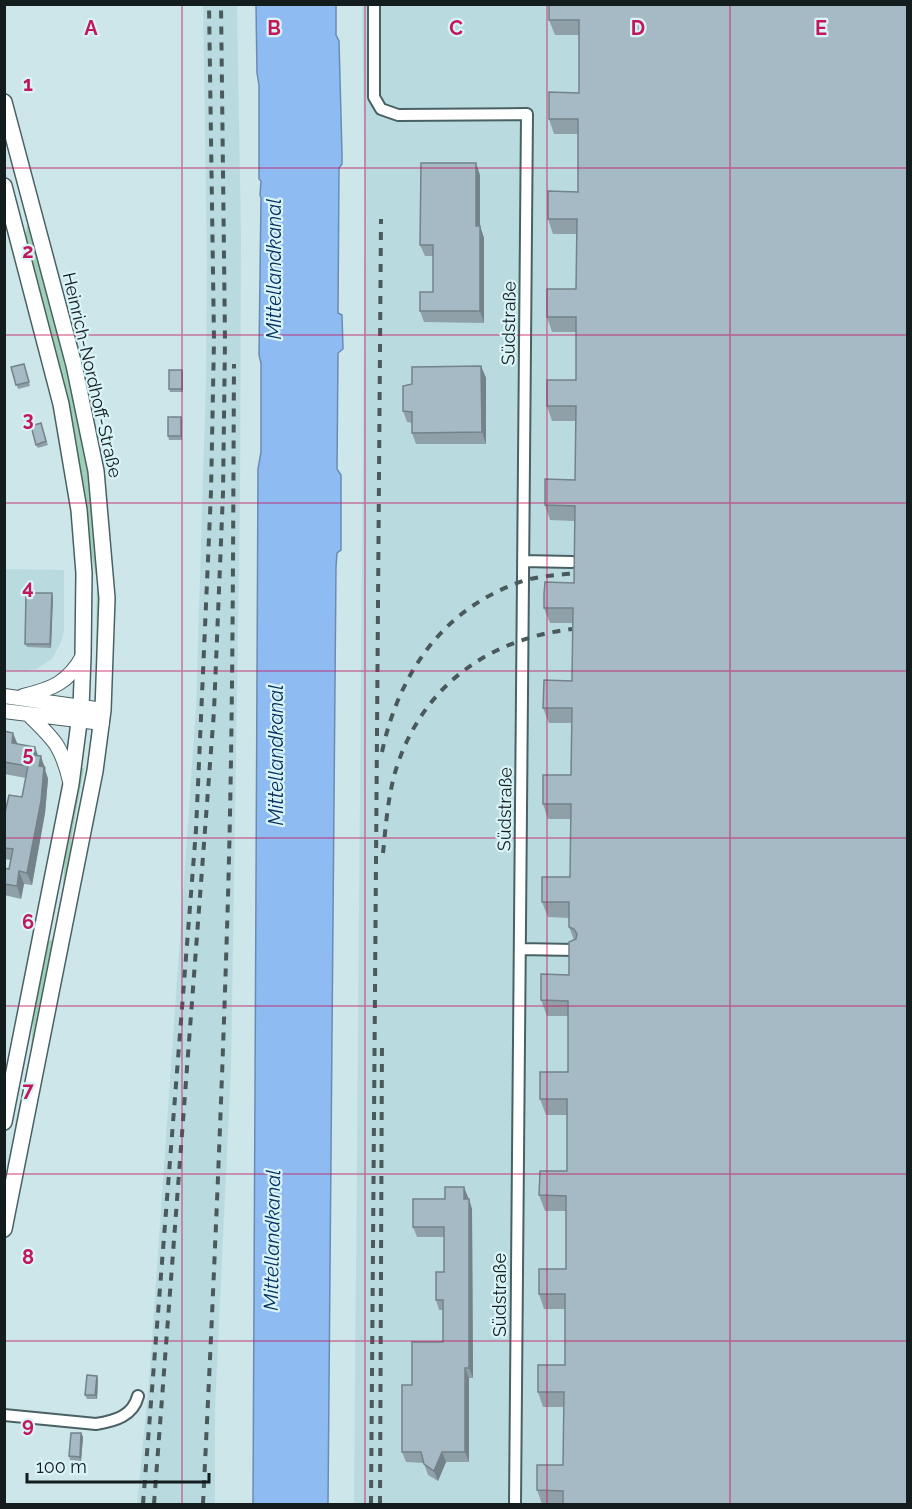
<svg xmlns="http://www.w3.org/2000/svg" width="912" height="1509" viewBox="0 0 912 1509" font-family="Raleway,sans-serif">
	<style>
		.built { fill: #b9dbe0 }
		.green { fill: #9fd0b7 }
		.water { fill: #8fbbf3; stroke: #6a8cb3; stroke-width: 1.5 }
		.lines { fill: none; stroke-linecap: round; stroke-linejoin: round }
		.minor-casing { stroke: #4a6164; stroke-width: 14 }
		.tertiary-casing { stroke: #4a6164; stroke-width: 16 }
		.secondary-casing { stroke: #4a6164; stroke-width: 18 }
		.minor { stroke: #fff; stroke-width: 10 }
		.tertiary { stroke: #fff; stroke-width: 14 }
		.secondary { stroke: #fff; stroke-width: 15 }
		.rail { stroke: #4a595b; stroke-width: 4; stroke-dasharray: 8 8; stroke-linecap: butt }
		.wall { fill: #8fa0a9 }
		.shaded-wall { fill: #74828a }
		.building { fill: #a6bac5; stroke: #74828a; stroke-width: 1.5 }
		.grid { fill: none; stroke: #c2185b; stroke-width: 1.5; stroke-opacity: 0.55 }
		.labels { text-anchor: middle; stroke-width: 4.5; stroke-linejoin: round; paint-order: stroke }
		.street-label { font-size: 18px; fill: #131d1e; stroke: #d9f3f7 }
		.water-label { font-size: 20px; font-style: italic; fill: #043162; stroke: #d9f3f7 }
		.grid-label { font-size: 20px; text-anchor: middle; font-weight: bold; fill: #c2185b; stroke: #d9f3f7; stroke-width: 4.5; stroke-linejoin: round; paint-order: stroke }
	</style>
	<rect width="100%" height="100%" fill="#cce6ea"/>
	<!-- built -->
	<path class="built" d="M203 5H237L241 236 240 504 231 1067 215 1409V1504H137L149 1382 196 708 206 381 207 260Z
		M362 5H907V1504H354L365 205Z
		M5 569 64 570V631L61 642 52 659 36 669 26 671 5 670Z"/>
	<!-- green -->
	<path class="green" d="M30 225C53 312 79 399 92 489 99 545 100 601 100 658H96L97 581 89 543 75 438 60 368 25 240 27 226Z
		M80 768H84L72 834 68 879 62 912 58 911 63 887 65 852Z
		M50 940H52L54 951 19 1126H15L31 1050 34 1008 46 948Z"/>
	<!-- water -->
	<path class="water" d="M256 5H336V35L339 41 342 154V164L339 168 338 313 342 315 343 349 338 353 337 469 341 475V550L337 553 336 567 328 1504H253L258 469 261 452V363L259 355 261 198 260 195 261 181 259 179V85L257 73Z"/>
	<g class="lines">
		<defs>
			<path id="minor" d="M374 4V97L381 109 398 115 527 114 515 1504
				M523 561 572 562
				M520 949 575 950
				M4 1415 96 1424C115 1421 133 1416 138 1396"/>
			<path id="tertiary" d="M4 696 103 710
				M23 696C52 689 68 683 83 656
				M4 711 102 723
				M28 714C54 740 61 744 70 781"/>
			<path id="secondary" d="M4 102 74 365 96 471 107 598 103 710 95 771 4 1229
				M4 186 61 404 79 510 84 573 83 656 81 707 71 784 4 1122"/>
		</defs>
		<!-- minor casing -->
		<use href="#minor" class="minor-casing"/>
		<!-- tertiary casing -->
		<use href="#tertiary" class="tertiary-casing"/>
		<!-- secondary casing -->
		<use href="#secondary" class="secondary-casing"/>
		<!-- minor -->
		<use href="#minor" class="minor"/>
		<!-- tertiary -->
		<use href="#tertiary" class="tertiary"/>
		<!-- secondary -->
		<use href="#secondary" class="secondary"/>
		<!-- rail -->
		<path class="rail" d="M382 752C399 673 443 608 523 581 543 575 565 574 586 573
			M383 853C386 824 388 794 397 766 424 685 489 639 572 629
			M143 1504 196 830 211 492 214 340 209 4
			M154 1504 214 711 223 493 225 340 221 4
			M203 1504C213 1302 222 1100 228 897 233 720 233 542 234 364
			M371 1504 381 219
			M380 1504 382 1040"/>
	</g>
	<!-- wall -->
	<path class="wall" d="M908 4V1504H542L537 1490 563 1465 564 1407H543L538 1392 565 1365V1309H544L539 1294 566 1269V1211H545L539 1195 567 1171V1115H546L540 1099 568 1072V1016H547L541 1000 569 975 574 940 569 927V918L548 917 542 902 570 877V819H548L543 804 571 775 572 723H549L543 708 572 681 573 623H550L544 608 574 583V521L550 520 545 505 575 480V421H552L547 406 576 380V332H552L547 317 576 289 577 234H553L548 219 578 192V134H554L549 119 579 93V35H555L549 20Z
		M480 175V226L484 238V323L424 322 420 311 433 292V256H425L420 245Z
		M481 366 486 378V444H416L412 433V423L407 422 403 411Z
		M11 367H25L30 386 18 389Z
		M183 373V392H170L169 389Z
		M182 421V440H169L168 436Z
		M41 423 48 445 38 448 36 445Z
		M53 597 51 648 27 647 25 644Z
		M4 731 17 744 35 747 38 755 46 768 45 771 48 779 45 813 32 885 24 884 21 899 4 895V868L9 869 11 860 4 859V817L22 797 26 778 4 774Z
		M468 1197 472 1209 473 1378H469V1462H446L438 1481 428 1475 424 1463 406 1462 402 1452 412 1385 443 1342V1310H439L436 1300 444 1272V1237H417L413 1227 445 1199Z
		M97 1376 98 1380 97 1399H87L85 1395Z
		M81 1433 83 1437 81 1461 70 1460 69 1456Z"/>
	<!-- shaded-wall -->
	<path class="shaded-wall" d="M476 163 480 175V238L476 226Z
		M480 226 484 238V323L480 311Z
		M481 366 486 378V444L482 432Z
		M182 370 183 373V392L182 389Z
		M181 417 182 421V440L181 436Z
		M52 593 53 597 51 648 50 644Z
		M13 733 18 745 12 743Z
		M35 747 39 760 33 755Z
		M41 756 48 779 45 813 32 885 27 873 39 766Z
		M19 871 24 884 21 899 17 886Z
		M464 1187 468 1197V1209L464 1199Z
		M469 1199 472 1209 473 1378 469 1368Z
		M465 1368 469 1378V1462L465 1452Z
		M97 1376 98 1380 97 1399 95 1395Z
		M81 1433 83 1437 81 1461 80 1457Z
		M442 1452 446 1462 438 1481 434 1471Z"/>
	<!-- building -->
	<path class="building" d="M549 4H908V1504H563V1491L537 1490V1465H563L564 1392H538V1365H565V1294H539V1269H566V1196L539 1195 540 1171H567V1099H540V1072H568V1001L541 1000V974L569 975V942L576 939 577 934 574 929 569 927V902H542V877H570L571 804H543V775H571L572 708H543L544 680 572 681 573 608H544V594L545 582 574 583 575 506 545 505V479L575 480 576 406H547V380H576V317H547V289H576L577 219H548V191L578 192V119H549V92L579 93V20H549Z
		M421 163H476V226H480V311H420V292H433V245H420Z
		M24 364 29 382 16 385 11 367Z
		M481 366 482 432 412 433V412L403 411V386L412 384V367Z
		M169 370H182V389H169Z
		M168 417H181V436H168Z
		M41 423 46 441 36 445 31 426Z
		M26 593H52L50 644H25Z
		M4 731 13 733 12 743 35 747 33 755 41 756 39 766 44 767 41 801 27 873 19 871 17 886 4 884V868L9 869 13 849 4 848V817L9 795 22 797 28 766 4 762Z
		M445 1187H464V1199H469V1368H465V1452H442L434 1471 424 1464 421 1452H402V1385H412V1342H443V1300H436V1272H444V1227H413V1199H445Z
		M87 1375 97 1376 95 1395H85Z
		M71 1433H81L80 1457 69 1456Z"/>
	<!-- grid -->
	<path class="grid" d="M182 4V1504M365 4V1504M547 4V1504M730 4V1504M4 168H908M4 335H908M4 503H908M4 671H908M4 838H908M4 1006H908M4 1174H908M4 1341H908"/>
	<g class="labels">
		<!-- street labels -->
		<g class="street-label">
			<text transform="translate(509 323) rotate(-89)" y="6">Südstraße</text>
			<text transform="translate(92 375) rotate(77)" y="6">Heinrich-Nordhoff-Straße</text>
			<text transform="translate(505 809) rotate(-89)" y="6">Südstraße</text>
			<text transform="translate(500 1295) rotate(-90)" y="6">Südstraße</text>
		</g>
		<!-- water labels -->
		<g class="water-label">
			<text transform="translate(274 269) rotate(-90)" y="7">Mittellandkanal</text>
			<text transform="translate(276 755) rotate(-90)" y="7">Mittellandkanal</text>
			<text transform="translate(272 1240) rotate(-89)" y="7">Mittellandkanal</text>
		</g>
	</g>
	<g class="grid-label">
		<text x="91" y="35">A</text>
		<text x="274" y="35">B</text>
		<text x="456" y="35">C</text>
		<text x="638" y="35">D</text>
		<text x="821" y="35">E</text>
		<text x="28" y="91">1</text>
		<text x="28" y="258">2</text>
		<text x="28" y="426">3</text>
		<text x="28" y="594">4</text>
		<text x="28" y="761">5</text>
		<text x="28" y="929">6</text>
		<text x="28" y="1097">7</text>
		<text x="28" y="1264">8</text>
		<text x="28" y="1432">9</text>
	</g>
	<!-- border -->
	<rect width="912" height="1509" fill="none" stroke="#131d1e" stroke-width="12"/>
	<!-- scale -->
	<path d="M27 1473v9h182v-9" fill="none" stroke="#131d1e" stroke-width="3"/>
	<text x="36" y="1473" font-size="18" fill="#131d1e" stroke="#d9f3f7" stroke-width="4.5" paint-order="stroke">100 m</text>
</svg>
